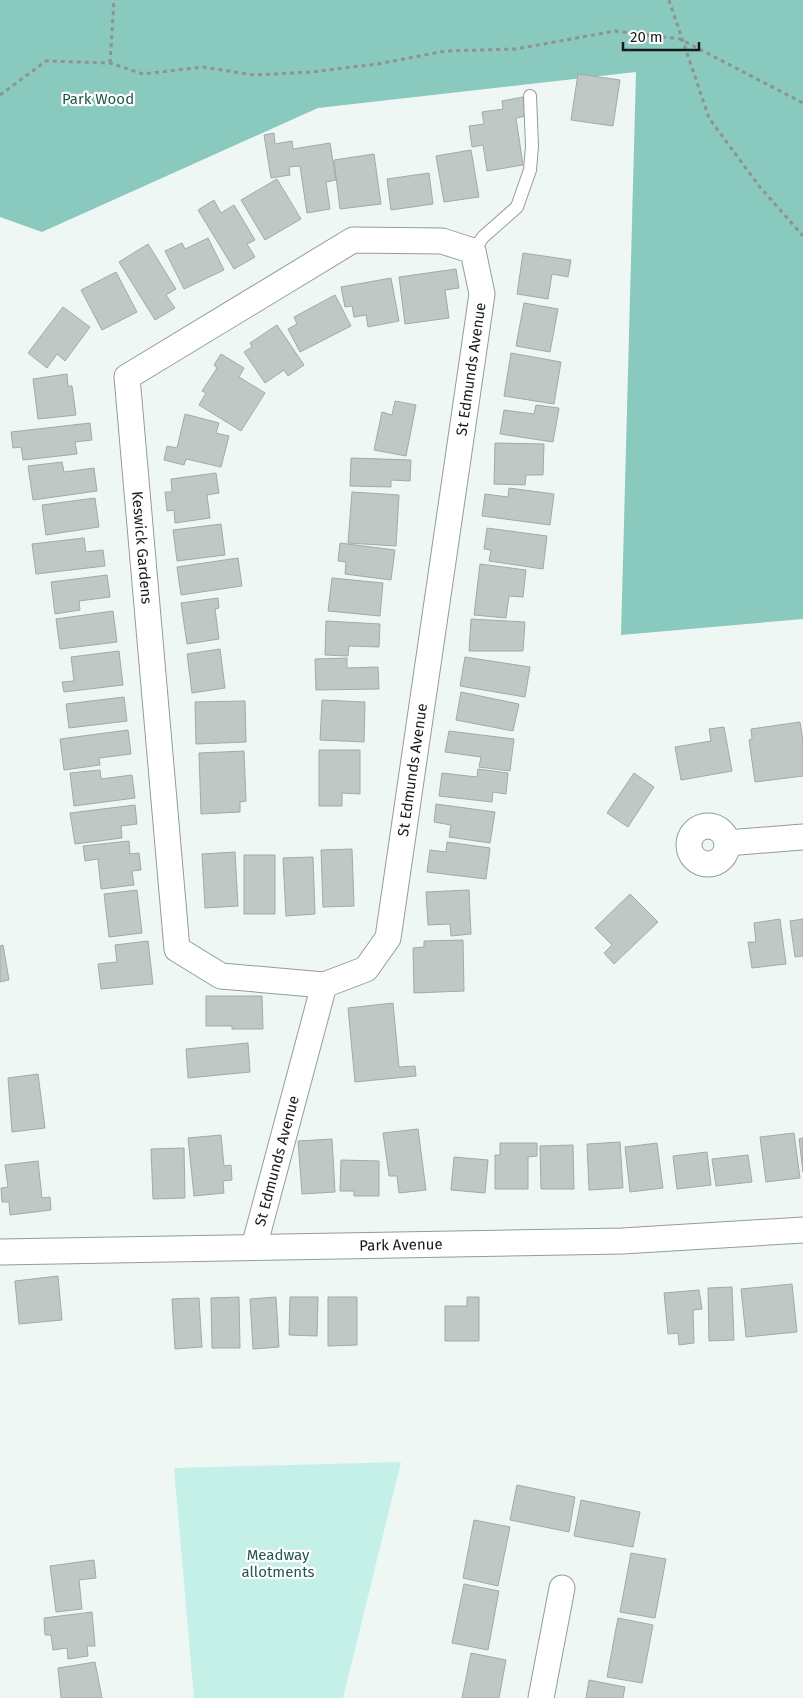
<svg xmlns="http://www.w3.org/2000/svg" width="803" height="1698" viewBox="0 0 803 1698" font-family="'Fira Sans',sans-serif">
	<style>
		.green { fill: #c5f0e8 }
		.forest { fill: #8ac9be }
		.building { fill: #c0c8c6; stroke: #a2aaa8 }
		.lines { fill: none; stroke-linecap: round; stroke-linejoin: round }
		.lane-casing { stroke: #949c9a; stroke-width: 14 }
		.street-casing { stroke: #949c9a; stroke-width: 27 }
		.path { stroke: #8d9392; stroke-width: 3; stroke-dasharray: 4 4; stroke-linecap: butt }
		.lane { stroke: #fff; stroke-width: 12 }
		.street { stroke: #fff; stroke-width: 25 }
		.labels { text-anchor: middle; stroke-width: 4.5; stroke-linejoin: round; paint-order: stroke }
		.park-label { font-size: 15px; fill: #22574f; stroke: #fff }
		.street-label { font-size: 15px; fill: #181b1a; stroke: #fff }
	</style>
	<rect width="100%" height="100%" fill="#eff7f5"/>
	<!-- green -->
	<path class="green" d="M401 1462 343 1698H194L174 1468Z"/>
	<!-- forest -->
	<path class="forest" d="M0 0H803V619L621 635 636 72 318 108 42 232 0 217Z"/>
	<!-- building -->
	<path class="building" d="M578 74 620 80 613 126 571 120Z
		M523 97 526 116 516 118 523 165 487 171 483 145 472 147 469 126 484 124 482 112 503 109 502 101Z
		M274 133 275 144 292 141 293 149 330 143 336 180 326 182 330 209 307 213 300 166 289 167 290 175 271 178 264 135Z
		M471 150 479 197 444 202 436 156Z
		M374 154 381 204 340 209 334 160Z
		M429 173 433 204 391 210 387 179Z
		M277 179 301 219 265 240 241 200Z
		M214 200 221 213 234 205 255 240 247 244 255 257 234 269 198 210Z
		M208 238 224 270 184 289 165 251 182 243 185 249Z
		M148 244 176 289 166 295 175 308 155 320 119 262Z
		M523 253 571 260 568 277 552 274 548 299 517 294Z
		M456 269 459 288 445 290 449 318 405 324 399 277Z
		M116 272 137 312 102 330 81 290Z
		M391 278 399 321 368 327 366 315 354 317 352 306 345 307 341 287Z
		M335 295 351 326 300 352 288 329 297 324 294 317Z
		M524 303 558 309 550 352 516 346Z
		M63 307 90 327 65 361 57 354 47 368 28 353Z
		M277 325 304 365 288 376 284 370 265 383 244 352 252 347 250 343Z
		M511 353 561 362 554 404 504 396Z
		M221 354 244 368 239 377 265 393 241 431 199 405 206 393 202 391 217 368 214 365Z
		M67 374 68 386H72L76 415 38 419 33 379Z
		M395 401 416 405 406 456 374 450 382 412 392 415Z
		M536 405 559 408 553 442 500 434 504 410 534 414Z
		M185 414 219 423 216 433 229 436 221 467 186 459 184 465 164 460 167 446 177 448Z
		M90 423 92 440 75 442 77 454 23 460 21 447 13 448 11 432Z
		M495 443 544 444 543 475H526L525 485 494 484Z
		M351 458 411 460 410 481 391 480V487L350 486Z
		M62 462 64 472 94 468 97 491 33 500 28 466Z
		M216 473 219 493 207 495 210 518 175 523 174 510 167 511 165 492H172L171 479Z
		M509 488 554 494 550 525 482 516 485 494 508 497Z
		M352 492 399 495 396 546 348 543Z
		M95 498 99 527 46 535 42 505Z
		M221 524 225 555 177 561 173 530Z
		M487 528 547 536 543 569 489 561 491 550 484 549Z
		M84 538 86 552 103 550 105 566 36 574 32 544Z
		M340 543 395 550 391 580 345 574 346 562 338 561Z
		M238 558 242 586 181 595 177 567Z
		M480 564 526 570 523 597 509 596 506 618 474 615Z
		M107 575 110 597 79 601 80 610 55 614 51 582Z
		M332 578 383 583 380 616 328 611Z
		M218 598 219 608 215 609 219 639 187 644 181 603Z
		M113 611 117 642 60 649 56 619Z
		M471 619 525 622 523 651H469Z
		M326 621 380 624 379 647 349 646 348 656 325 655Z
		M220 649 225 688 192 693 187 654Z
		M119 651 123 685 64 692 62 682 74 681 71 657Z
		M465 657 530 667 525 697 460 686Z
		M347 658V668L378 667 379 689 316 690 315 659Z
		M461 692 519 704 513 731 456 720Z
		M124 697 127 721 69 728 66 704Z
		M322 700 365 702 364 742 320 740Z
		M245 701 246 742 196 744 195 702Z
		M800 722 803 741V776L755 782 749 740 752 739 751 729Z
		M724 727 732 771 681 780 675 747 711 741 709 729Z
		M128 730 131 754 99 758 100 765 64 770 60 739Z
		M449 731 514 739 510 771 479 767 481 757 445 752Z
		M319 750H360V794L342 793V806H319Z
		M244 751 246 801 240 802V812L201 814 199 753Z
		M478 769 508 773 506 794 493 792 492 802 439 796 442 773 477 777Z
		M100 770 101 779 132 775 135 798 74 806 70 773Z
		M634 773 654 787 628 827 607 813Z
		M436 804 495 812 490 843 449 837 451 825 434 822Z
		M135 805 137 824 121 826 122 838 75 844 70 813Z
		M129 841 130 854 139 853 141 870 132 871 134 885 101 889 98 859 85 861 83 846Z
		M447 842 490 848 486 879 427 872 430 850 446 852Z
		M352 849 354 906 323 907 321 850Z
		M235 852 238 906 205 908 202 854Z
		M244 855H275V914H244Z
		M313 857 315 914 286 916 283 858Z
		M137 890 142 933 109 937 104 894Z
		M469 890 471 934 451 936 450 924 428 925 426 892Z
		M630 894 658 922 614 964 604 953 612 945 595 928Z
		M780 919 786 964 752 968 748 942H756L754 923Z
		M803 919V956L795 957 790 921Z
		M463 940 464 991 414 993 413 948 424 947V941Z
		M148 941 153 984 101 989 98 964 117 962 115 945Z
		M3 945 9 980 0 982V946Z
		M206 996H262L263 1029H232V1026H206Z
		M393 1003 399 1067 415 1066 416 1076 355 1082 348 1008Z
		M248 1043 250 1072 188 1078 186 1049Z
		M38 1074 45 1128 12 1132 8 1078Z
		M418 1129 426 1190 399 1193 397 1176H389L383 1133Z
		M794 1133 800 1178 766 1182 760 1137Z
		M221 1135 224 1166 231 1165 232 1180 223 1181 224 1193 194 1196 188 1138Z
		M803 1138V1172L799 1139Z
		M332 1139 335 1192 302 1194 298 1141Z
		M620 1142 623 1188 589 1190 587 1144Z
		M500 1143H537V1156L528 1157V1189H495V1155H500Z
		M657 1143 663 1188 630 1192 625 1147Z
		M573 1145 574 1189H541L540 1146Z
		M184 1148 185 1198 153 1199 151 1149Z
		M707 1152 711 1185 677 1189 673 1156Z
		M748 1155 752 1182 716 1186 712 1159Z
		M454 1157 488 1160 485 1193 451 1190Z
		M341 1160 379 1161V1196H354V1191H340Z
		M38 1161 42 1198 50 1197 51 1210 10 1215 9 1202H2L1 1188 8 1187 5 1165Z
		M58 1276 62 1320 19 1324 15 1281Z
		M792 1284 797 1332 746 1337 741 1289Z
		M732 1287 734 1340 709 1341 708 1288Z
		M699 1290 702 1309 693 1310 694 1343 679 1345 678 1333 668 1334 664 1293Z
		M239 1297 240 1348H212L211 1298Z
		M276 1297 279 1347 253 1349 250 1299Z
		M290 1297H318L317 1336 289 1335Z
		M328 1297H357V1345L328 1346Z
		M467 1297H479V1341H445V1306H467Z
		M199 1298 202 1347 175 1349 172 1299Z
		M517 1485 575 1497 569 1532 510 1520Z
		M581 1500 640 1512 633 1547 574 1536Z
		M474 1520 510 1527 498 1586 463 1578Z
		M631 1553 666 1559 655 1618 620 1612Z
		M94 1560 96 1578 79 1580 82 1609 56 1612 50 1566Z
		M464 1584 499 1591 488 1650 452 1643Z
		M92 1612 95 1646H87L88 1656 68 1659 67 1648 53 1650 51 1635H45L44 1618Z
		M618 1618 653 1625 642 1683 607 1677Z
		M471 1653 506 1660 499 1698H462Z
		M95 1662 102 1698H61L58 1668Z
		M589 1680 625 1687 623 1698H586Z"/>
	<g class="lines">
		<defs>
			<path id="lane" d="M473 251 483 237 517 207 530 170 532 146 530 96"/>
			<g id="street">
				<circle cx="708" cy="845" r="19"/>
				<path d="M727 843 803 837"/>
				<path id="s1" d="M254 1247 324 985 366 969 388 938 482 294 473 251 442 241 353 240 127 377 177 949 221 976 324 985"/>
				<path id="s2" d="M0 1252 622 1241 803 1230"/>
				<path d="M541 1698 562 1588"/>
			</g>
		</defs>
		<!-- lane casing -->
		<use href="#lane" class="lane-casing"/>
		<!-- street casing -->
		<use href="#street" class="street-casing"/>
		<!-- path -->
		<path class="path" d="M669 0 709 118 759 186 803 236
			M110 63 114 0
			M0 95 46 61 110 63 143 74 203 67 254 75 311 72 377 64 446 51 516 49 615 31 680 39 803 103"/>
		<!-- lane -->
		<use href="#lane" class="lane"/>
		<!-- street -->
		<use href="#street" class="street"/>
	</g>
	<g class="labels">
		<!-- park labels -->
		<g class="park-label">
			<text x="98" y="104">Park Wood</text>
			<text x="278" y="1560">Meadway<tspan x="278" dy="17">allotments</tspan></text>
		</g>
		<!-- street labels -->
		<g class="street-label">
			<text dy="5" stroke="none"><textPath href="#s1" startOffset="929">St Edmunds Avenue</textPath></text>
			<text dy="5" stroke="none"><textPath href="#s1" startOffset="1606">Keswick Gardens</textPath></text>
			<text dy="5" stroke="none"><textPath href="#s1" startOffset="524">St Edmunds Avenue</textPath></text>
			<text dy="5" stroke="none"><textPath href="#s1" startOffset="89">St Edmunds Avenue</textPath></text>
			<text dy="5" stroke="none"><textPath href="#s2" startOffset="401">Park Avenue</textPath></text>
		</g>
	</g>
	<!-- scale -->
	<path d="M623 42v8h76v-8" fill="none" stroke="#181b1a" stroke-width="2.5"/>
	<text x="630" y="42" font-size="15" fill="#181b1a" stroke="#ffffff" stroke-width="4" paint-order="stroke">20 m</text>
</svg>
